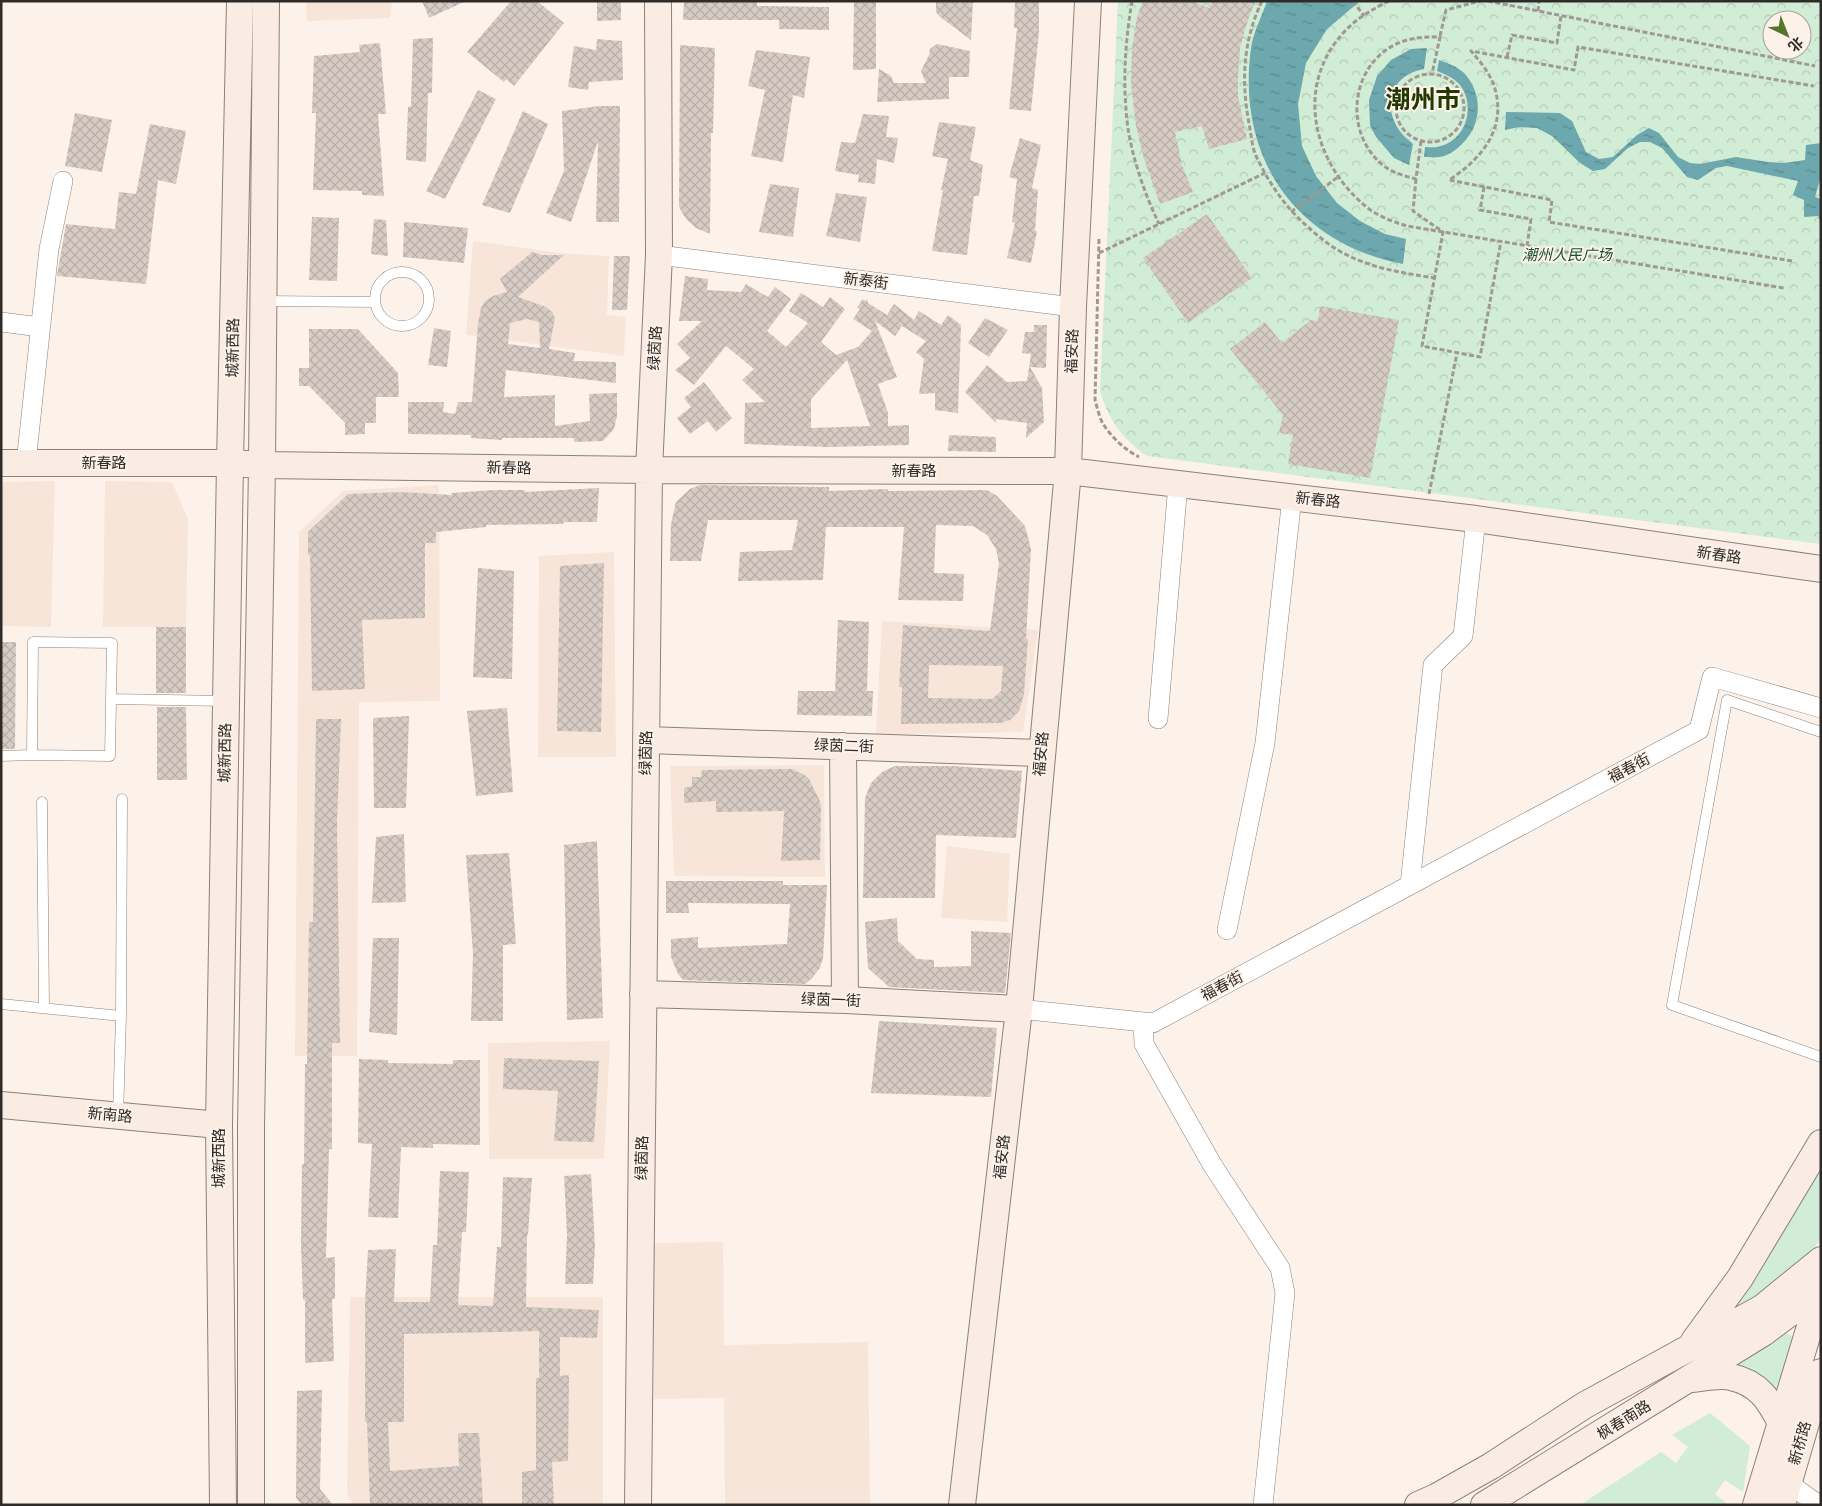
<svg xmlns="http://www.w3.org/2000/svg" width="1822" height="1506" viewBox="0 0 1822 1506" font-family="'Crimson Pro','Noto Sans SC',serif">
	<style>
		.built { fill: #f7e5d9 }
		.green { fill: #d1edd6 }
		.park { fill: url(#park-crowns); fill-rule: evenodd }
		.water { fill: url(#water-ripples) }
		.building { fill: url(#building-cross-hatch); fill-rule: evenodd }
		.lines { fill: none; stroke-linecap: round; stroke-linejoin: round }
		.lane-casing { stroke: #8b817a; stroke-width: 11 }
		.street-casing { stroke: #8b817a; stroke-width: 20 }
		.secondary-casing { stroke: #8b817a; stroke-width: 28 }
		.path { stroke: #a09892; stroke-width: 3; stroke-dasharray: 5 2.5; stroke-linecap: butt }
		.lane { stroke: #fff; stroke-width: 10 }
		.street { stroke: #fff; stroke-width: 19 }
		.secondary { stroke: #faece3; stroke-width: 26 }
		.labels { text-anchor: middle; stroke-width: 4; stroke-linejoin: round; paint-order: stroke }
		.park-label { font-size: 15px; font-style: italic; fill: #15542c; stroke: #fdf2ea }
		.street-label { font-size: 15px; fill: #2f2b28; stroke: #fdf2ea }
		.town-label { font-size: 25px; font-weight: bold; fill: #243802; stroke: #fdf2ea }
	</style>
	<defs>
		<pattern id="park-crowns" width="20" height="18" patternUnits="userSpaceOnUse" patternTransform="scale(1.25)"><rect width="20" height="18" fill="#d1edd6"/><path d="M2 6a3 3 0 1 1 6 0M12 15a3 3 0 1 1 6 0" fill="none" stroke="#b4cbb8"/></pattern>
		<pattern id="water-ripples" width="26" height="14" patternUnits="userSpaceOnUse" patternTransform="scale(1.25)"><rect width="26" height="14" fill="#6ca8ad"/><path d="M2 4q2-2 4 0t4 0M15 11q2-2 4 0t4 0" fill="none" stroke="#59898d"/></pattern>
		<pattern id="building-cross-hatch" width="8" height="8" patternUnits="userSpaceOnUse" patternTransform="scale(1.25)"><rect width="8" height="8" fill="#d7ccc4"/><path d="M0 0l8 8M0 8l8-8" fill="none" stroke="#b9afa8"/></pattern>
	</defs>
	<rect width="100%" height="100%" fill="#fdf2ea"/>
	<!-- built -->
	<path class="built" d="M306 1H392L390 18 307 21Z
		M473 241 560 253 609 256 607 315 626 317 624 356 466 335Z
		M55 481 51 627 1 626V482Z
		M105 481 172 482 188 519 186 627H103Z
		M439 485 440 701 359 702 357 1056H295L299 532 343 491Z
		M614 552 616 757H538L539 556Z
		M882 621 1038 630 1023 732 876 735Z
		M824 765 825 877 674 876 670 766Z
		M947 846 1010 854 1007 922 941 918Z
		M610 1041 604 1159H489L488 1043Z
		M723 1242 724 1345 868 1342 870 1505H725L724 1398 654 1399 653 1243Z
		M350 1297H603V1505H353L347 1493Z"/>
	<!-- green -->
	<path class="green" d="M1821 1161V1238L1808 1258 1774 1291 1730 1315Z
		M1785 1332 1795 1338 1779 1395C1761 1371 1754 1369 1724 1367Z
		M1710 1413 1750 1446 1743 1492 1725 1480 1715 1494 1729 1505H1580L1661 1452 1676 1463 1688 1447 1672 1435Z"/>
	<!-- park -->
	<path class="park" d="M1118 1H1821V544L1147 456C1123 440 1108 419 1100 391ZM1772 20H1802V50H1772Z"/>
	<!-- water -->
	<path class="water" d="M1267 1H1360L1327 29 1306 63 1298 104 1302 146 1316 176 1337 203 1360 221 1385 234 1406 239 1403 264C1295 243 1236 157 1251 48 1253 33 1262 16 1267 1Z
		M1427 48 1424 69C1382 77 1381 121 1413 144L1409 165 1394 158 1376 137 1370 125 1369 100 1377 76 1391 60 1411 49Z
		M1439 60C1447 63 1456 66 1463 72 1483 92 1483 124 1462 144 1456 150 1448 156 1439 157 1434 158 1428 157 1424 157L1425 147C1430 147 1436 148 1441 146 1466 139 1476 106 1460 85 1454 78 1445 74 1437 71Z
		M1506 112 1560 113 1572 121 1586 152 1599 159 1613 157 1637 135 1649 128 1659 133 1678 157 1690 163 1700 164 1736 157 1768 162 1784 163 1805 160 1806 145 1821 143V176L1815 197 1821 199V224L1818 216 1804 217V200L1793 195 1798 181 1727 166 1716 168 1698 180 1687 177 1662 148 1650 142H1640L1628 148 1605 169 1593 171 1580 163 1552 136 1537 128 1519 127 1505 130Z"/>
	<!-- building -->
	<path class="building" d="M422 1H466L429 18Z
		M511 1H537L564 23 514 86 506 79 504 82 467 52Z
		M597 1H621V20L597 21Z
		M684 1H757V6L829 7V30L779 29V20H683Z
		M854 1H876V69L853 70Z
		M936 1H973L971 40 939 16 936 12Z
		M1015 1H1039V32L1031 111 1009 109 1017 28H1014Z
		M1143 1H1191L1209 8 1212 1H1255L1246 26 1240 48 1238 80V97L1247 139 1209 149 1202 126 1175 132 1182 165 1193 192 1160 204 1144 159 1136 126 1131 84 1132 48 1137 17Z
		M433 38 432 93H428L426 162 406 160 408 107 411 106 413 39Z
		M597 39 622 41 623 80 589 82 588 90 568 87 574 46 596 50Z
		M380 43 386 114H378L384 196 362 195V191L313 190 316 113H312L314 56 360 52 359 45Z
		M937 44 970 51 969 77H949V99L877 102 879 69 891 76 894 83H926L921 71 929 55 930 49Z
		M680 45 715 48 713 133H711L710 234 696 228 686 219 679 207Z
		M756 50 810 57 804 98 793 95 783 162 751 156 765 90 748 86Z
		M478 90 496 99 445 199 426 191Z
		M600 106H620L619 222H596L598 141 571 222 546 213 564 171 562 111Z
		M523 111 548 124 510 213 482 205Z
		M75 113 112 120 102 172 65 166Z
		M863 114 889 116 886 137 898 138 894 163 877 159 875 184 858 182 859 175 835 171 841 142 855 143Z
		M939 122 976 127 970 160 983 165 979 196H974L967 255 932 251 943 190H941L948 159 932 156Z
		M150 124 186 131 176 184 158 180 146 284 57 276 66 224 115 229 119 192 136 194Z
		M1020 138 1041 145 1032 188 1038 190 1035 231H1037L1031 263 1007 258 1015 223 1012 222 1017 179 1009 177Z
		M770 184 799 188 793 237 759 232Z
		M836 193 867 197 860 242 826 236Z
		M1207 214 1252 278 1188 323 1143 258Z
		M312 217 339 218 337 281 309 280Z
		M374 219 386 220 388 256 371 254Z
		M404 222 468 228 464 263 403 257Z
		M532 252 542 255H564L518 297 546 307 552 312 555 318 549 349 575 353 574 361 616 362V383L506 370 504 397 555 395V426L590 421 589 394 617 393V416L614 429 603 441 574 442V438H502V440L471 438V435L408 434V402H444L443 412 455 414 458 402H472L478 324 481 308 485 301 493 296 507 292 500 279ZM527 319 539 322 540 348 508 344 510 323Z
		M614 256H630L627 310H612Z
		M685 276 708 279 707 290 741 292 746 284 768 297 775 287 791 299 767 331 786 347 808 323 789 311 801 293 823 307 830 297 845 309 821 342 836 355 858 347 872 331 853 319 860 309 857 307 863 299 865 301 867 299 868 303 887 315 894 304 914 320 919 311 941 325 948 315 961 325 958 413 935 410V393L919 394 924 359 916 352 926 341 902 326 895 336 875 321 897 377 878 384 888 413V426L909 425V445L828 447 744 444 745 403 765 402 742 380 754 369 726 346 694 385 675 370 690 358 677 344 702 321H679ZM847 360 870 426 811 428V399Z
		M1320 306 1399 320 1370 478 1288 464 1293 435 1279 433 1283 415 1230 349 1265 322 1282 343 1311 320 1318 321Z
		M985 318 1008 330 989 357 968 343Z
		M1034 325H1047L1046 368 1030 367 1042 388 1044 422 1026 438 1027 423 996 419V423L965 392 987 365 1007 382 1027 381 1031 354 1022 353 1025 332H1034Z
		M434 328 451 331 447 367 428 365Z
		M309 329H358L398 373 399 397H376V423H365V434L345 435V423L309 386H299V368H309Z
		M704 382 732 418 716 432 708 421 690 434 677 418 691 407 684 398Z
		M949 435 996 437V452L948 451Z
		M700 485 829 487V491L888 489V491L987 490 997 496 1025 526 1031 549 1026 639H1028L1024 694 1019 711 1010 720 1001 723 901 724 902 687H899L903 625 990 631 999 563 996 549 987 535 973 526 936 525 934 573 964 574 963 601 898 600 904 527H826L823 580 738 581 740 552 792 550 798 520H708L701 561H670L671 524 676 502 690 489ZM929 665 1003 666 1001 691 992 699 928 698Z
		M599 488 597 522H564L563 524 486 525V527L436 532V543H425V618L362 620 365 689 312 691 310 555H308V532L348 494 401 492 452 495 451 493 494 490H525V492Z
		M604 563 601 732 557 731 560 566Z
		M478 568 514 571 512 679 473 677Z
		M838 620 869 622 867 691H873L872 716 797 715 798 691H835Z
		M156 627H186V693H156Z
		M1 642H16L15 749H1Z
		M157 707H186L187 780H157Z
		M507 708 513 792 476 796 467 711Z
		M409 716 406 808H374L373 718Z
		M316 719H341L337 822 340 1043H332V1149H329L326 1258 335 1257V1299H332L334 1361 305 1363V1300H303L301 1245 302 1164H304L305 1064H307L309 922H313Z
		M895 766H953L1022 771 1016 838 936 835 935 898H863L865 798 871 783 882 772Z
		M792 769 803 774 809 779 819 799 821 805 820 860 781 861 784 811 716 812V801L684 803V788L692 786V777H701L702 770Z
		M404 834 406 902 372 903 376 837Z
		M597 841 603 1018 567 1020 564 845Z
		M509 853 516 944 503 945V1021H471L473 954 466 855Z
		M666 881H783V885H827L823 958 820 968 812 978 805 984 683 980 678 974 671 957V939L698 937V948L787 944 790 904 688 903 689 913H666Z
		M897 918 898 941 917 959 934 960V967L971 966V931L1011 933 1005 993 889 987 868 968 865 922Z
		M373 938H399L397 1035 369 1032Z
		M879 1021 997 1028 991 1097 871 1093Z
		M504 1058 599 1061 594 1142 554 1141 558 1091 503 1089Z
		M359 1059 388 1060V1063L453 1064V1060H480V1145L433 1144V1148L401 1147 398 1218 368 1217 372 1144 358 1143Z
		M440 1171 469 1172 466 1232H462L458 1305 493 1306 497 1247H501L503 1177 532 1178 528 1235H527L526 1307 599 1310 597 1338 560 1337V1376L569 1375 568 1461 552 1462 554 1505 522 1504V1472L536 1470V1378H539V1331L404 1334V1422H388L390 1471 459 1466 458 1433H479L483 1505H370L367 1422H365V1303L368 1250 396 1249 394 1302H430L433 1245H437Z
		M591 1174 595 1247 593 1284H565L567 1235 564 1176Z
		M322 1390 320 1489 333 1505H302L296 1498 297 1391Z"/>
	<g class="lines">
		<defs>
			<path id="lane" d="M375 299a27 27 0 1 1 54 0a27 27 0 1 1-54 0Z
				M265 301 374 302
				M33 642 112 643 110 756 32 755Z
				M111 699 225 701
				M1821 732 1727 700 1672 1005 1821 1057
				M1 756 32 755
				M42 802 44 1008
				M1 1004 121 1016
				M118 1116 121 1016 122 799"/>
			<path id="street" d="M659 255 1073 307
				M1 322 40 327
				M26 463 49 249 63 181
				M1158 719 1178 484
				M1410 885 1433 665 1463 636 1476 519
				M1227 930 1265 743 1292 497
				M1019 1009 1153 1023 1699 730 1712 677 1821 708
				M1143 1022 1144 1044 1213 1166 1280 1268 1285 1293 1263 1505
				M1788 1483 1819 1505"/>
			<path id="secondary" d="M1 463H230L262 465 649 470 1068 471 1476 519 1821 569
				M646 740 1041 753
				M843 746 845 1000
				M643 994 845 1000 1019 1009
				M1 1105 219 1125
				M1694 1341 1740 1278 1821 1143
				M1692 1379C1704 1378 1720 1374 1731 1377 1759 1383 1769 1400 1781 1423
				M223 1505 219 1125 230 463 240 1
				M251 1505V1127L262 465 266 1
				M638 1505 649 470 659 255 658 1
				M962 1505 1019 1009 1068 471 1073 307 1088 1
				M1418 1505 1436 1497 1491 1466 1585 1405 1762 1308 1821 1260
				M1484 1505 1763 1333 1821 1290
				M1756 1505 1821 1290
				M1782 1505 1821 1372"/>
		</defs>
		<!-- lane casing -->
		<use href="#lane" class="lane-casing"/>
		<!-- street casing -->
		<use href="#street" class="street-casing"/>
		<!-- secondary casing -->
		<use href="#secondary" class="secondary-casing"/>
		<!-- path -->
		<path class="path" d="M1132 1C1126 37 1123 73 1126 109 1128 147 1143 190 1159 224
			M1262 1C1243 41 1241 81 1249 123 1251 134 1252 147 1256 156 1269 183 1285 207 1307 226 1319 237 1332 248 1347 255 1375 269 1404 273 1435 278
			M1353 1 1364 16
			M1389 1C1373 9 1357 18 1345 31 1293 86 1313 165 1369 209 1380 217 1394 222 1407 226L1784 288
			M1488 1 1815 66
			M1538 11 1539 1
			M1440 36 1446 10 1480 1
			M1507 57 1512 35 1557 43 1561 16
			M1396 108a34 34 0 1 1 68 0a34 34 0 1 1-68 0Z
			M1421 141 1416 179C1405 176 1393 173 1384 166 1341 132 1351 61 1401 42 1414 37 1427 37 1440 37L1432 74
			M1416 179 1413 211 1443 232 1422 346 1480 357 1501 241
			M1484 187 1480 210 1531 219 1527 246
			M1291 212 1338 177
			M1099 239 1095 400C1097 407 1099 416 1102 422 1110 436 1125 450 1139 457
			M1099 253 1265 173
			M1792 261 1549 222 1552 200 1449 180C1483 158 1509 126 1493 83 1488 71 1479 60 1471 51L1574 70 1578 47 1814 86
			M1429 494 1457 353"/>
		<!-- lane -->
		<use href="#lane" class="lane"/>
		<!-- street -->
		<use href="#street" class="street"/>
		<!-- secondary -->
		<use href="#secondary" class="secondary"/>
	</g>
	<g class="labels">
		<!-- park labels -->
		<g class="park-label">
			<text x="1567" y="260">潮州人民广场</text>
		</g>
		<!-- street labels -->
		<g class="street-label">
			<text transform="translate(866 281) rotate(7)" y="5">新泰街</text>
			<text transform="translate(233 348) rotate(-89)" y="5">城新西路</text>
			<text transform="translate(655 348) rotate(-87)" y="5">绿茵路</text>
			<text transform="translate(1072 351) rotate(-88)" y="5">福安路</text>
			<text x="104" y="468">新春路</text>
			<text transform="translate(509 468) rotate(1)" y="5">新春路</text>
			<text x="914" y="476">新春路</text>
			<text transform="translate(1318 500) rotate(6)" y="5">新春路</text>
			<text transform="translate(1719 555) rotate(8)" y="5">新春路</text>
			<text transform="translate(844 746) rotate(2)" y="5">绿茵二街</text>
			<text transform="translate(225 753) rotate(-89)" y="5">城新西路</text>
			<text transform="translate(646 753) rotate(-89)" y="5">绿茵路</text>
			<text transform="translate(1041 754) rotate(-85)" y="5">福安路</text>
			<text transform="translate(1629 768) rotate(-28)" y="5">福春街</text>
			<text transform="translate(1222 986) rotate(-28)" y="5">福春街</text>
			<text transform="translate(831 1000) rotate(2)" y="5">绿茵一街</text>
			<text transform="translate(110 1115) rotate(5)" y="5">新南路</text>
			<text transform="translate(1002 1157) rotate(-84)" y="5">福安路</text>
			<text transform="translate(219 1158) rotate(-90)" y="5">城新西路</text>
			<text transform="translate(642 1158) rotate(-89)" y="5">绿茵路</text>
			<text transform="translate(1624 1420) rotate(-32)" y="5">枫春南路</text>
			<text transform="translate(1800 1443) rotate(-74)" y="5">新桥路</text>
		</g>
		<!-- town labels -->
		<g class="town-label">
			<text x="1423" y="108">潮州市</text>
		</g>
	</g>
	<!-- border -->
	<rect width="1822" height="1506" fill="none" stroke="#2f2b28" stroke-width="5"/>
	<!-- north arrow -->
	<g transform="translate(1787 35) rotate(137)"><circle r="24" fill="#fdf2ea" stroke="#aba29c"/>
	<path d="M0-4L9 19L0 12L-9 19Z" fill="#56742a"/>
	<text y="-8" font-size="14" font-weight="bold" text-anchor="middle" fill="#2f2b28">北</text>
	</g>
</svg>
